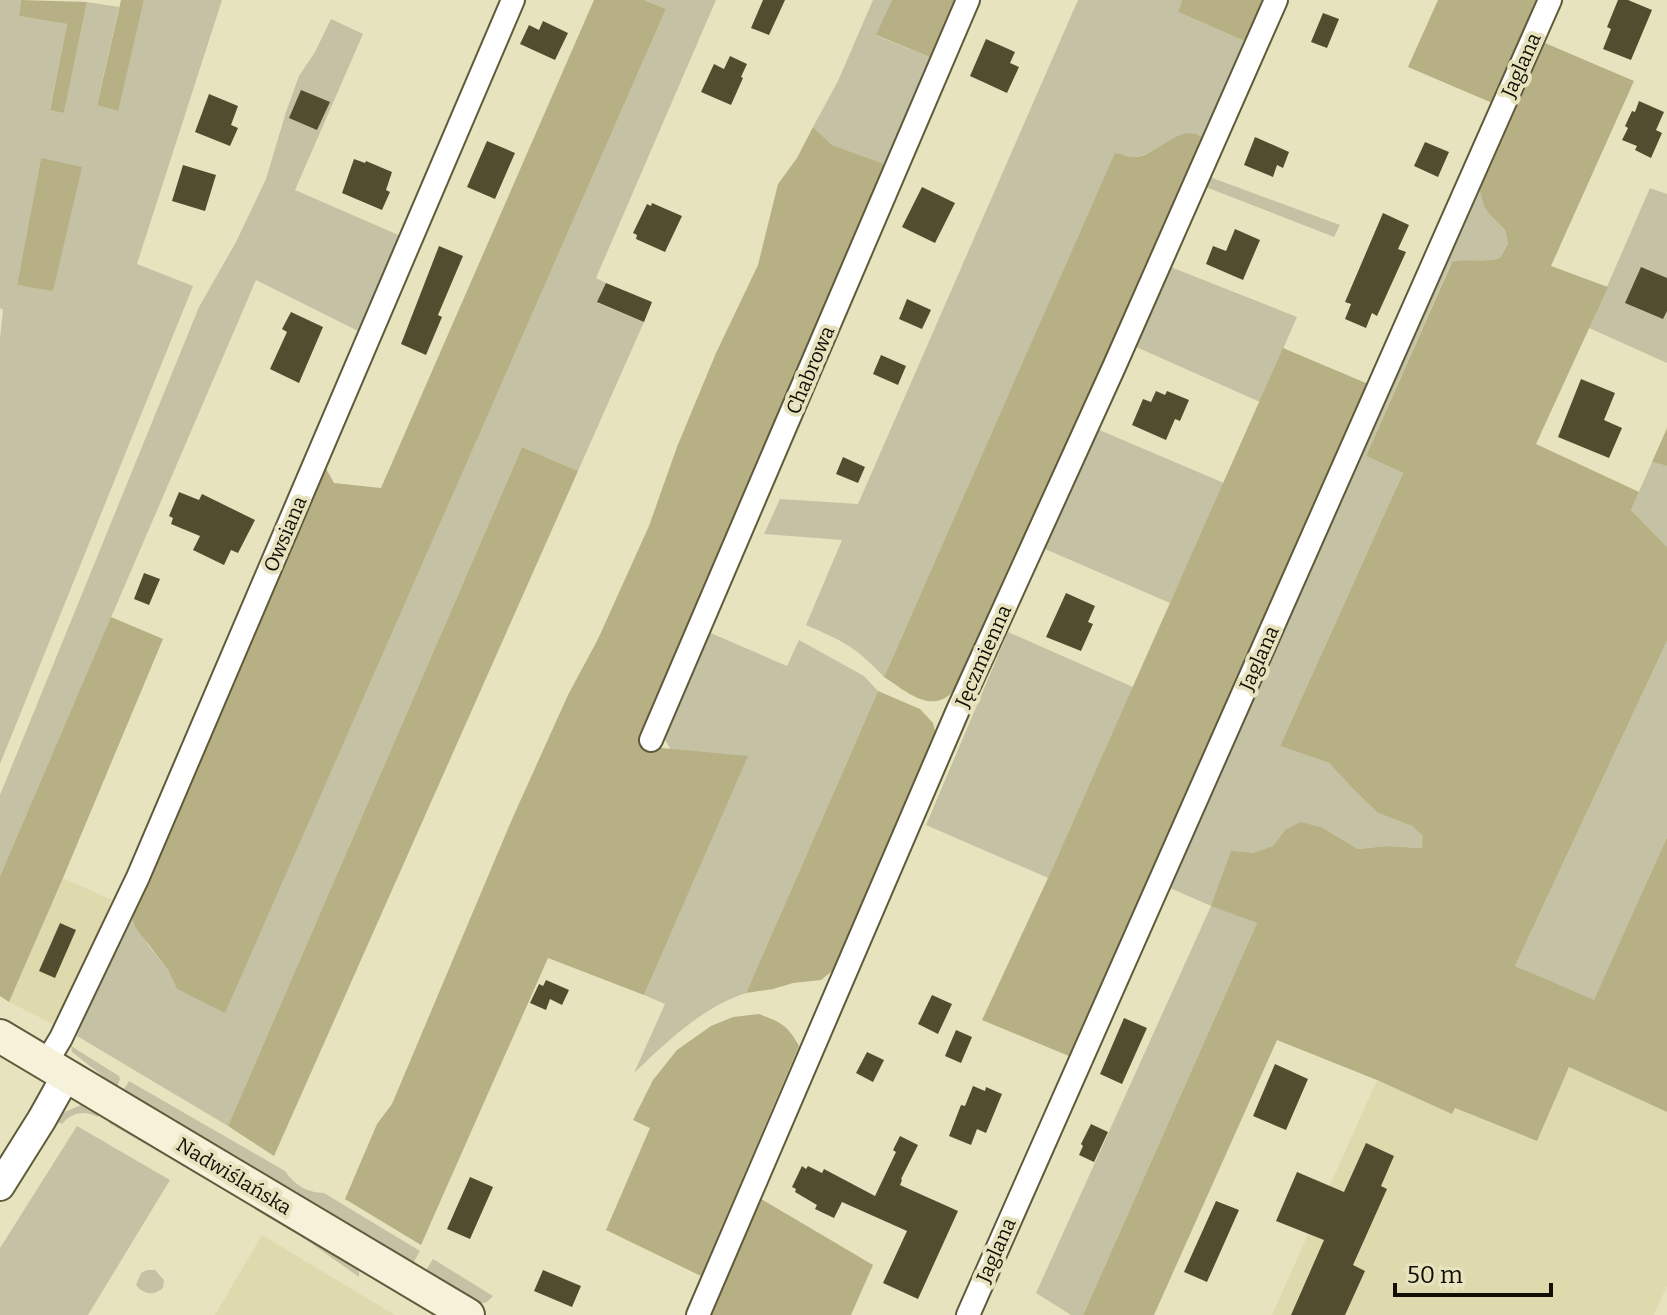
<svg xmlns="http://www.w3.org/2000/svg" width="1667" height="1315" viewBox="0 0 1667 1315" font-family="Bitter,serif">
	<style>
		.built { fill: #dfd9ae }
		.green { fill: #c5c1a4; fill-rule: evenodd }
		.forest { fill: #b6b084 }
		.building { fill: #524d2f }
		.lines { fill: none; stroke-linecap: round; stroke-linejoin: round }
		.minor-casing { stroke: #5e5a3a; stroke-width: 26 }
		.tertiary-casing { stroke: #5e5a3a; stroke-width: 32 }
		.secondary-casing { stroke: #5e5a3a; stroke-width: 36 }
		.minor { stroke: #fff; stroke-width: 22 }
		.tertiary { stroke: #fff; stroke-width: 28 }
		.secondary { stroke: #f6f2d9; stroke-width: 32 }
		.labels { text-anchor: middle; stroke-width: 8; stroke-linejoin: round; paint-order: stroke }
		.street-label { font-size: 20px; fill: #110f04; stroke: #e8e3bf }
	</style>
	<rect width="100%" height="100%" fill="#e8e3bf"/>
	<!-- built -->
	<path class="built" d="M63 878 112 900 57 1026 9 1002Z
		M1569 1067 1667 1112V1286L1654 1315H1272L1377 1080 1451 1113 1454 1108 1536 1141Z
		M262 1235 395 1315H215Z"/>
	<!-- green -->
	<path class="green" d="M0 0H21L19 16 67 24 50 109 64 113 87 2 119 7 97 104 117 111 144 0H222L137 264 193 286 0 764V339L3 310 0 308ZM41 158 54 290H53L17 285Z
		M644 0H716L596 278 606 283 598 303 644 322 578 471 522 447 228 1126 77 1036 130 912 148 945 168 970 177 989 225 1012 666 9Z
		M873 0H892L877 36 937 60 890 166 832 145 813 127 838 81Z
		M1078 0H1182L1178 12 1249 43 1206 139 1135 157 1115 154 884 677C856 647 843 641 806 625L842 540 764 534 780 499 858 504Z
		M331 19 363 34 295 190 403 237 362 333 256 280 0 876V795L199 307 236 242 266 179 286 112 299 76 315 52Z
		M1207 176 1340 225 1334 237 1203 186Z
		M1477 178 1491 216 1505 230 1508 242 1500 258C1483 263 1470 258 1451 263L1366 456 1403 473 1280 746 1329 763 1353 789 1378 813 1412 826 1424 836 1422 848 1386 846 1358 849 1323 828 1285 830 1273 846 1252 853 1211 905 1257 923 1083 1315H1071L1036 1293 1211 906 1163 885Z
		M1650 188 1667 194V363L1589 328Z
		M1168 266 1297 317 1260 402 1134 346Z
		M1097 429 1224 483 1170 603 1045 549Z
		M1652 462 1667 466V547L1631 510Z
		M706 631 787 666 799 640 864 676 878 691 746 993C701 1008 668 1041 634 1073L665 1004 644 995 747 757 671 750 661 733Z
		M1008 632 1133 687 1048 878 926 825Z
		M1667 641V837L1594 1001 1515 966Z
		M71 1046 119 1076 120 1079 117 1087 72 1052Z
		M129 1081 285 1171C296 1186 306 1192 324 1193L420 1251 412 1265 123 1091Z
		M81 1105 101 1110 98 1117C84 1110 72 1112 62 1124L55 1121 65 1112Z
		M112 1118 242 1197 241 1200 109 1123Z
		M77 1126 170 1180 88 1315H0V1248Z
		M259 1207 359 1267V1277L298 1234 256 1209Z
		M433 1259 493 1296 487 1302 480 1304 425 1272Z
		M147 1270H155L164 1280 163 1288C154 1296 144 1295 136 1285L141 1273Z"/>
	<!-- forest -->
	<path class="forest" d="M21 0 87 2 64 113 50 110 67 24 19 16Z
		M121 0H144L118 111 97 105Z
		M594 0H644L666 9 225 1013 177 989 168 970 136 928 130 912 323 463 334 483 381 488Z
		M892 0H962L937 60 876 35Z
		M1182 0H1267L1249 43 1178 12Z
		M1438 0H1544L1497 105 1408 67Z
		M1538 40 1634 81 1551 266 1608 287 1536 444 1639 492 1631 510 1667 547V641L1515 966 1594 1000 1667 837V1112L1569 1067 1537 1141 1455 1108 1452 1114 1377 1080 1277 1040 1154 1315H1083L1257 923 1211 906 1231 851 1252 853 1273 846 1285 830 1301 822 1323 828 1358 849 1386 846 1422 848 1423 836 1412 826 1378 813 1353 789 1329 763 1280 746 1403 473 1366 456 1452 262C1469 258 1484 263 1500 258L1508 243 1505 230 1491 216 1484 206 1477 178Z
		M813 127 832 145 890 166 640 746 748 756 644 995 548 958 421 1245 345 1199 377 1124 392 1104 513 817 568 695 598 639 649 526 677 447 716 353 758 265 778 184 797 158Z
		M1188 133 1196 134 1206 139 967 669C962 678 956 689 948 696 927 712 902 688 884 677L1115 153C1121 154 1129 157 1135 157 1154 156 1168 136 1188 133Z
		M41 158 82 167 53 291 17 285Z
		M1283 348 1373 386 1076 1059 982 1020 1048 878Z
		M1667 428V466L1652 462Z
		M522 447 578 471 274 1156 228 1126Z
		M111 617 163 639 63 878 9 1002 0 996V876Z
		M878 691 920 709 933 723 936 735 836 968 821 980 793 983 773 989 746 993Z
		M759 1014C780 1022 788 1025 799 1046L701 1276 606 1230 650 1128 633 1120 653 1080 677 1050 711 1026 733 1017Z
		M761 1199 873 1265 851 1315H711Z"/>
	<!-- building -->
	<path class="building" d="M763 0H785L769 35 751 28Z
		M1618 0H1628L1652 10 1631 60 1603 49 1611 29 1607 27Z
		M1323 13 1339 19 1327 48 1311 42Z
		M543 21 568 33 555 60 520 44 529 25 539 30Z
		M986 39 1015 52 1010 63 1019 67 1007 93 970 76Z
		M730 56 747 64 741 77 743 78 731 105 701 92 714 64 724 69Z
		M301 90 330 102 317 130 289 118Z
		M209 94 238 106 231 125 238 128 230 146 195 132Z
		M1639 101 1664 112 1656 130 1662 133 1651 158 1635 150 1637 146 1622 140 1628 128 1625 126 1632 111 1635 112Z
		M1255 137 1289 152 1283 168 1277 165 1273 177 1244 165Z
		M487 141 515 153 495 199 467 187Z
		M1425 142 1449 152 1438 177 1414 166Z
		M354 159 365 163 366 161 392 172 386 190 390 192 382 210 342 193Z
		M183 165 216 175 205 211 172 201Z
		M922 187 955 203 935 243 902 227Z
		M652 203 682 216 665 252 636 239 637 235 633 233 647 204 651 206Z
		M1383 213 1409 225 1398 249 1406 252 1377 316 1372 313 1366 328 1345 319 1351 304 1345 302Z
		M1235 229 1260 240 1243 280 1206 264 1213 246 1226 251Z
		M439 246 463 256 438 315 442 317 426 355 401 344Z
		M1641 267 1667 278V311L1663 319 1625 303Z
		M606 283 652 302 644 322 597 302Z
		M907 299 931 310 922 329 899 319Z
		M291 312 323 327 299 383 270 369 287 332 282 329Z
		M881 355 906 366 898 385 873 374Z
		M1581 379 1615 393 1604 420 1622 428 1609 458 1558 437Z
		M1156 391 1165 395 1167 391 1189 400 1180 421 1175 419 1166 440 1132 425 1143 399 1151 402Z
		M843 457 865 467 858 483 836 474Z
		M179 492 199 500 202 494 255 520 238 553 231 550 224 565 193 550 200 536 171 524 173 518 169 516Z
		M144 573 160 579 149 605 134 599Z
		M1066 593 1095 606 1088 622 1093 624 1081 651 1046 637Z
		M60 923 76 930 55 978 39 971Z
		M546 980 569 990 562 1005 550 999 546 1010 530 1003 539 984 543 986Z
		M932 995 952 1004 938 1034 918 1024Z
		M1124 1018 1147 1028 1122 1084 1100 1074Z
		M956 1030 972 1037 961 1063 945 1056Z
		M867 1052 884 1060 873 1082 856 1073Z
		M1275 1064 1308 1079 1286 1130 1253 1116Z
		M973 1086 985 1091 986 1087 1002 1094 986 1133 977 1129 971 1145 949 1136 961 1105 965 1106Z
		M1091 1124 1108 1132 1094 1162 1079 1155 1083 1146 1081 1144Z
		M900 1136 918 1145 901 1179 902 1180 900 1185 958 1211 918 1299 883 1283 907 1231 842 1202 834 1218 815 1209 817 1205 795 1192 796 1189 792 1187 802 1166 806 1169 808 1166 822 1173 824 1169 875 1196 896 1152 893 1150Z
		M1366 1143 1394 1156 1381 1186 1387 1189 1353 1265 1365 1271 1345 1315H1291L1324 1240 1276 1221 1297 1172 1344 1192Z
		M470 1177 493 1187 470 1239 447 1229Z
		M1216 1201 1239 1210 1207 1282 1184 1272Z
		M543 1270 581 1286 572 1307 534 1291Z"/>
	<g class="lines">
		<defs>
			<path id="minor" d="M651 740 968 0
				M46 1063 61 1038 138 877 513 0
				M698 1315 958 710 1114 367 1276 0
				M968 1315 1550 0"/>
			<path id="tertiary" d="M0 1186 42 1119 66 1076"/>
			<path id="secondary" d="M0 1036 468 1315"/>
		</defs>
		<!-- minor casing -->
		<use href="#minor" class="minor-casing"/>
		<!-- tertiary casing -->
		<use href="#tertiary" class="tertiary-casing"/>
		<!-- secondary casing -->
		<use href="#secondary" class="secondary-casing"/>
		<!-- minor -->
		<use href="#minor" class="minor"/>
		<!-- tertiary -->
		<use href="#tertiary" class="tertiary"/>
		<!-- secondary -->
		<use href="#secondary" class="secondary"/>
	</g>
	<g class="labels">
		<!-- street labels -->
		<g class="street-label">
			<text transform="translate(1521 65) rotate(-66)" y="7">Jaglana</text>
			<text transform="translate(810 370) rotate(-67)" y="7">Chabrowa</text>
			<text transform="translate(285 534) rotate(-67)" y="7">Owsiana</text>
			<text transform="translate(983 656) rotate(-66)" y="7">Jęczmienna</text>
			<text transform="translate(1259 658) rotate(-66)" y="7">Jaglana</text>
			<text transform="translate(234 1176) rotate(31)" y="7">Nadwiślańska</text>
			<text transform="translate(996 1250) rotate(-66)" y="7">Jaglana</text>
		</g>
	</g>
	<!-- scale -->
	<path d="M1395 1283v12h156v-12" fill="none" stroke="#110f04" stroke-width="4"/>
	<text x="1407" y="1283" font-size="24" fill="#110f04" stroke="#e8e3bf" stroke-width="6" paint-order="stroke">50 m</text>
</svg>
